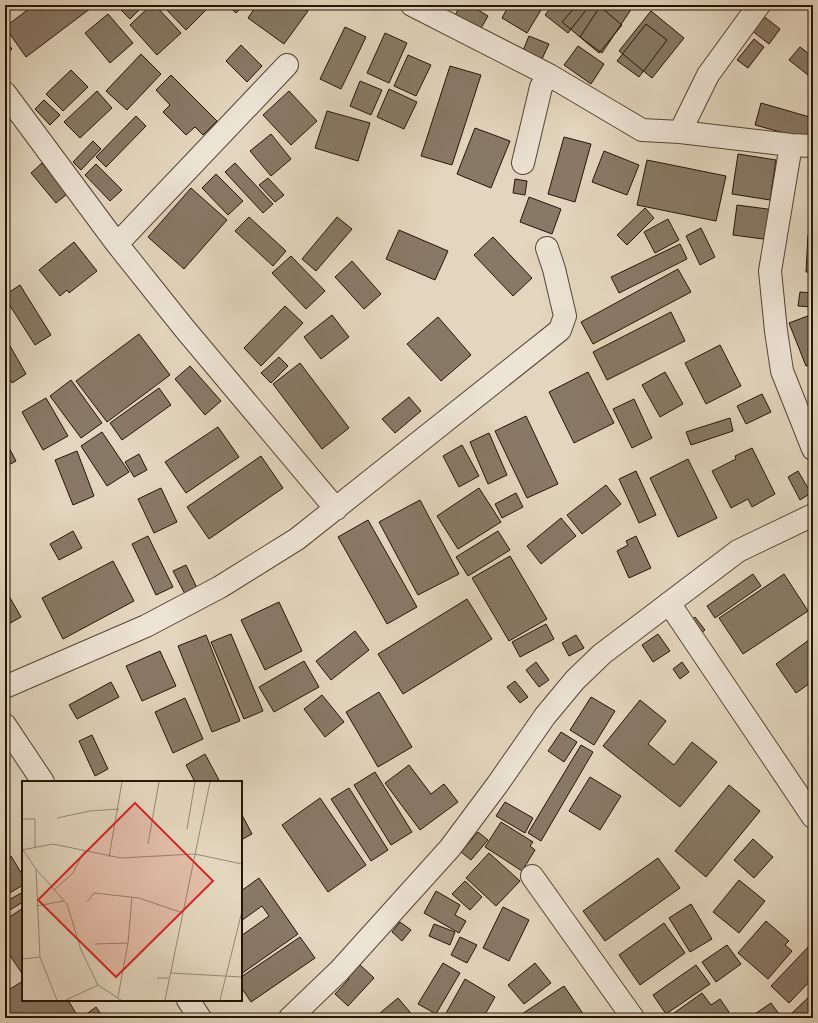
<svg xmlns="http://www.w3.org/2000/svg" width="818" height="1023" viewBox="0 0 818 1023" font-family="Alegreya,serif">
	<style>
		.building { fill: #887966; stroke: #251507 }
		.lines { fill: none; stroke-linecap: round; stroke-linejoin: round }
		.minor-casing { stroke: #544535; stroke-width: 24 }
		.minor { stroke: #ede4d5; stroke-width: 22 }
		.inset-road { fill: none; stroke: #978975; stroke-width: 1 }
		.view { fill: #d62828; fill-opacity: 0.15; stroke: #d62828; stroke-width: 2 }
		.inset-edge { fill: none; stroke: #251507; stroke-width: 2 }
	</style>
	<rect width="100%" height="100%" fill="#e3d6be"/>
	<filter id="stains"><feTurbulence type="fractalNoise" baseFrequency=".005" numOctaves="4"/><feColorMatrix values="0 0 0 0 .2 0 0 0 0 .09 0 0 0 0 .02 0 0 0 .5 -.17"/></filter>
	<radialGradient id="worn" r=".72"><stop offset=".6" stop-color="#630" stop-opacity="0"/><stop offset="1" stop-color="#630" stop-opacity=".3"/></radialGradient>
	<!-- building -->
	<path class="building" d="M34 5H95L26 57 5 27Z
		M124 5H144L130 19 120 9Z
		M151 5H155L181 33 157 55 130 25Z
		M162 5H207L209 7 186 30Z
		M227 5H244L236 13Z
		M257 5H299L308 11 284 44 248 18Z
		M461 5H470L488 16 480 30 455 15Z
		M509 5H532L541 10 527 33 502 18Z
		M553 5H590L568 33 545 15Z
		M577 5H598L622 25 599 53 562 22Z
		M601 5H629L632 8 602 53 580 37Z
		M813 6V18L810 17Z
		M651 11 684 38 652 78 619 51Z
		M108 14 133 43 110 63 85 33Z
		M762 15 780 29 769 44 751 30Z
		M646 24 667 40 639 77 617 61Z
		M345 27 366 37 341 89 320 79Z
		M385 33 407 43 389 83 367 73Z
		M529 36 549 44 541 61 522 53Z
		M754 39 764 47 748 68 737 60Z
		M5 41 12 49 5 55Z
		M241 45 262 66 247 82 226 61Z
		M578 46 604 64 591 84 564 65Z
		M800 47 813 57V79L789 60Z
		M141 54 161 74 127 110 106 91Z
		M408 55 431 65 416 96 394 86Z
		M450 66 481 75 452 165 421 156Z
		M71 70 88 87 63 111 46 94Z
		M171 75 217 121 203 135 195 127 186 135 163 112 170 105 156 90Z
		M360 81 382 90 371 115 350 106Z
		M389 89 417 102 404 129 377 117Z
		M97 91 112 108 80 138 64 122Z
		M289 91 317 121 291 145 263 115Z
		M44 100 60 115 50 125 35 109Z
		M761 103 813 118V141L755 125Z
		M327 111 370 123 358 161 315 148Z
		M136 116 146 126 106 167 96 157Z
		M475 128 510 141 491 188 457 174Z
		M271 134 291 159 271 176 250 151Z
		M564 137 591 144 575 202 548 194Z
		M93 141 101 149 81 170 73 162Z
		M604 151 639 165 627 195 592 182Z
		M738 154 776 160 770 200 732 194Z
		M647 160 726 176 716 221 637 205Z
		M42 163 67 194 56 203 31 173Z
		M235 163 273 204 263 213 225 172Z
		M96 164 122 190 110 201 85 175Z
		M216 174 243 201 228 215 202 188Z
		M268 178 284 195 275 202 259 185Z
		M515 179 527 181 525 195 513 193Z
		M191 188 227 220 184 269 148 237Z
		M529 197 561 209 552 234 520 222Z
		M737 205 775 210 771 240 733 235Z
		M645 208 654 218 627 245 617 235Z
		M249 217 286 251 273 266 235 231Z
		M337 217 352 229 316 271 302 259Z
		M668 219 679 240 655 253 644 232Z
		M701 228 715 257 700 265 686 236Z
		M399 230 448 251 435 280 386 259Z
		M808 235H813V272H806Z
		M493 237 532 278 513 296 474 255Z
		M74 242 97 271 69 293 67 290 60 296 39 270Z
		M680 244 687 259 619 293 611 277Z
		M291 256 325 291 306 309 272 273Z
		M352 261 381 294 364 309 335 277Z
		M678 269 691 292 593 344 581 322Z
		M20 285 51 335 35 345 5 298V295Z
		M800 292 813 293V307L798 306Z
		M285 306 303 323 261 366 244 348Z
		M671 312 685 341 607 380 593 352Z
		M813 314V364L806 366 789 323Z
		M332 315 349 337 321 359 304 337Z
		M438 317 471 355 441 381 407 344Z
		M139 334 170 375 107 422 76 381Z
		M5 337 26 374 12 383 5 371Z
		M720 345 741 386 706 404 685 363Z
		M279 357 288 366 271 383 261 373Z
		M300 363 349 428 322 449 273 384Z
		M190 366 221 401 205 415 175 379Z
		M588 372 614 423 574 443 549 392Z
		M665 372 683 404 660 417 642 385Z
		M71 380 102 423 81 438 50 396Z
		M159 388 171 405 122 440 110 423Z
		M762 394 771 412 746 424 737 406Z
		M409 397 421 411 395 433 382 419Z
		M46 398 68 436 43 450 22 412Z
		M634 399 652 438 632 448 613 409Z
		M813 402V420L807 405Z
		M526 416 558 484 527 498 495 431Z
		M730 418 733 431 691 445 686 432Z
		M218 427 239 457 186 493 165 462Z
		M102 432 129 472 107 486 81 446Z
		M489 433 507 475 488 484 470 442Z
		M5 440 16 461 5 467Z
		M462 445 479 476 459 487 443 456Z
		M752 448 775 494 752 507 748 499 731 508 712 471 736 459 735 456Z
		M77 451 94 496 73 505 55 460Z
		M139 454 147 470 134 477 125 462Z
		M261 456 283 488 209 539 187 507Z
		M688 459 717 518 678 537 650 478Z
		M636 471 656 515 639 523 619 479Z
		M798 471 811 493 800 500 788 477Z
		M606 485 621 504 582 534 567 515Z
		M161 488 177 522 154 533 138 499Z
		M479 488 501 522 458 549 437 516Z
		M516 493 523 507 502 518 495 504Z
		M420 500 459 574 418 595 379 522Z
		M561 518 576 536 541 564 527 546Z
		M368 520 417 607 387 624 338 537Z
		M73 531 82 548 59 560 50 544Z
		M498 531 510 550 468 576 456 557Z
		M148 536 173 587 156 595 132 544Z
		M636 536 651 568 629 578 617 551 628 545 626 541Z
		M510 556 547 619 509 641 472 578Z
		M113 561 134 601 63 639 42 598Z
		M186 565 197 588 185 594 173 571Z
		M753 574 761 586 715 618 707 606Z
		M784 574 808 611 743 654 719 618Z
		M5 589 21 617 5 626Z
		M467 599 492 639 403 694 378 654Z
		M279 602 302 651 265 670 241 620Z
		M695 617 705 630 697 636 687 624Z
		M546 624 554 639 520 657 512 642Z
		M355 631 369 650 331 680 316 661Z
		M231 634 263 711 244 719 211 642Z
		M658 634 670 651 653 662 642 645Z
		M206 635 240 721 212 732 178 646Z
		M576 635 584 648 569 656 562 643Z
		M813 637V681L796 693 776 664Z
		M160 651 176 686 142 701 126 666Z
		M304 661 319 687 274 712 259 687Z
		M536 662 549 680 539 687 526 670Z
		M682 662 689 672 680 679 673 669Z
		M515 681 528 697 520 703 507 687Z
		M111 682 119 697 77 719 69 705Z
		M379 692 412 747 378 767 346 712Z
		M322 695 344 722 325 737 304 709Z
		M591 697 615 711 594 745 570 730Z
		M185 698 203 739 173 753 155 712Z
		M640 700 666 721 648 744 674 765 692 742 717 762 680 807 603 746Z
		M561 732 577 742 564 762 548 751Z
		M92 735 108 769 95 776 79 741Z
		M581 745 593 752 541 841 528 833Z
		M205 754 220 782H195L186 765Z
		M409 765 431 794 444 784 458 802 420 830 385 783Z
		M375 772 412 832 391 845 354 785Z
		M590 777 621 796 600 830 569 811Z
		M729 785 760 811 706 877 675 851Z
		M349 788 388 850 371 861 331 799Z
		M320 798 366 865 328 892 282 825Z
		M505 802 533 818 525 833 496 816Z
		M241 813 252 834 241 840Z
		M501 822 533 842 530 846 535 850 522 871 485 847Z
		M478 832 488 840 471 860 461 852Z
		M753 839 773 857 754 878 734 860Z
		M489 853 520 881 496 906 466 878Z
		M11 856 23 876V885L8 894 5 888V860Z
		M658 858 680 888 605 941 583 911Z
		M259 878 298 934 241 974V936L269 916 262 906 241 921V891Z
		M739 880 765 901 739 933 713 912Z
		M465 881 482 897 470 910 452 894Z
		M436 891 460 905 455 915 466 921 459 933 424 913Z
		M23 892V902L5 913V902Z
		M691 904 712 939 690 952 669 918Z
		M503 907 529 920 509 961 483 948Z
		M23 908V975L5 948V920Z
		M766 921 789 941 785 945 792 951 768 979 738 953Z
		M400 922 411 930 402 941 392 932Z
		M664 923 685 953 640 985 619 955Z
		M434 924 455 932 450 945 429 936Z
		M300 937 315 958 251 1002 241 987V977Z
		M460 937 477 945 467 963 451 955Z
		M811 944 813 946V978L789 1003 771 986Z
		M727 945 741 964 716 982 702 962Z
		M357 962 374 978 348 1006 335 994 349 979 345 975Z
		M443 963 460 973 436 1014 418 1004Z
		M535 963 551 983 524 1004 508 985Z
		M696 965 710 984 666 1014 653 995Z
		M465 979 495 997 483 1018H449L445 1015Z
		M23 981V1000H68L78 1017 5 1018V992Z
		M564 986 586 1018H516Z
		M702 993 711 1005 720 999 729 1012 721 1018H667Z
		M813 993V1018H795L791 1014Z
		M398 998 415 1018H374Z
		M771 1003 782 1018H749Z
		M96 1007 104 1018H81Z"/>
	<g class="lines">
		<defs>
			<path id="minor" d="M412 5 549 75 642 130 680 132 791 145 813 146
				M5 93 117 244 184 328 336 509
				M680 132 708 75 759 5
				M791 145 770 271 776 331 782 371 813 449
				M523 163 541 87 549 75
				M117 244 287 65
				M669 603 813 817
				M5 687 146 626 220 587 297 539 560 330 565 316 554 269 547 248
				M5 725 43 782
				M532 876 633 1018
				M188 1000 200 1018
				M290 1018 339 971 450 848 497 785 545 716 575 680 602 654 738 551 813 515"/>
		</defs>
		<!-- minor casing -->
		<use href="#minor" class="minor-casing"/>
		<!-- minor -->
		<use href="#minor" class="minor"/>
	</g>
	<!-- overview -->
	<g transform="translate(22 781)">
		<rect width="220" height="220" fill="#e3d6be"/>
		<path class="inset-road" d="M35 37 68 30 97 28M0 38H13V66M165 48 173 1M126 63 137 1M0 69 31 63 99 77 173 73 220 83M1 69 14 88 45 123 59 169 76 204M87 76 100 1M14 88 18 176 35 219M33 108 51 92 63 69M65 121 72 112 117 117 161 132M14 125 42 120M73 163 106 162M0 178 18 176M149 192 220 196M135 197H148M96 216 106 162 110 116M44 219 76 204 99 219M143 219 188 1M198 219 220 130"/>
		<path class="view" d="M113 22 191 100 94 196 16 119Z"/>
		<rect width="220" height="220" class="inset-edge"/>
	</g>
	<!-- margin -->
	<rect width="818" height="1023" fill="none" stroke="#e3d6be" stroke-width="20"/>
	<rect x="6" y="6" width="806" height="1011" fill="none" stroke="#251507" stroke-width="2"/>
	<rect x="10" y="10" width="798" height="1003" fill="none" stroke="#251507"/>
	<rect width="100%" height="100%" filter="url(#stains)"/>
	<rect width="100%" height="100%" fill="url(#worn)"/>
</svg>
